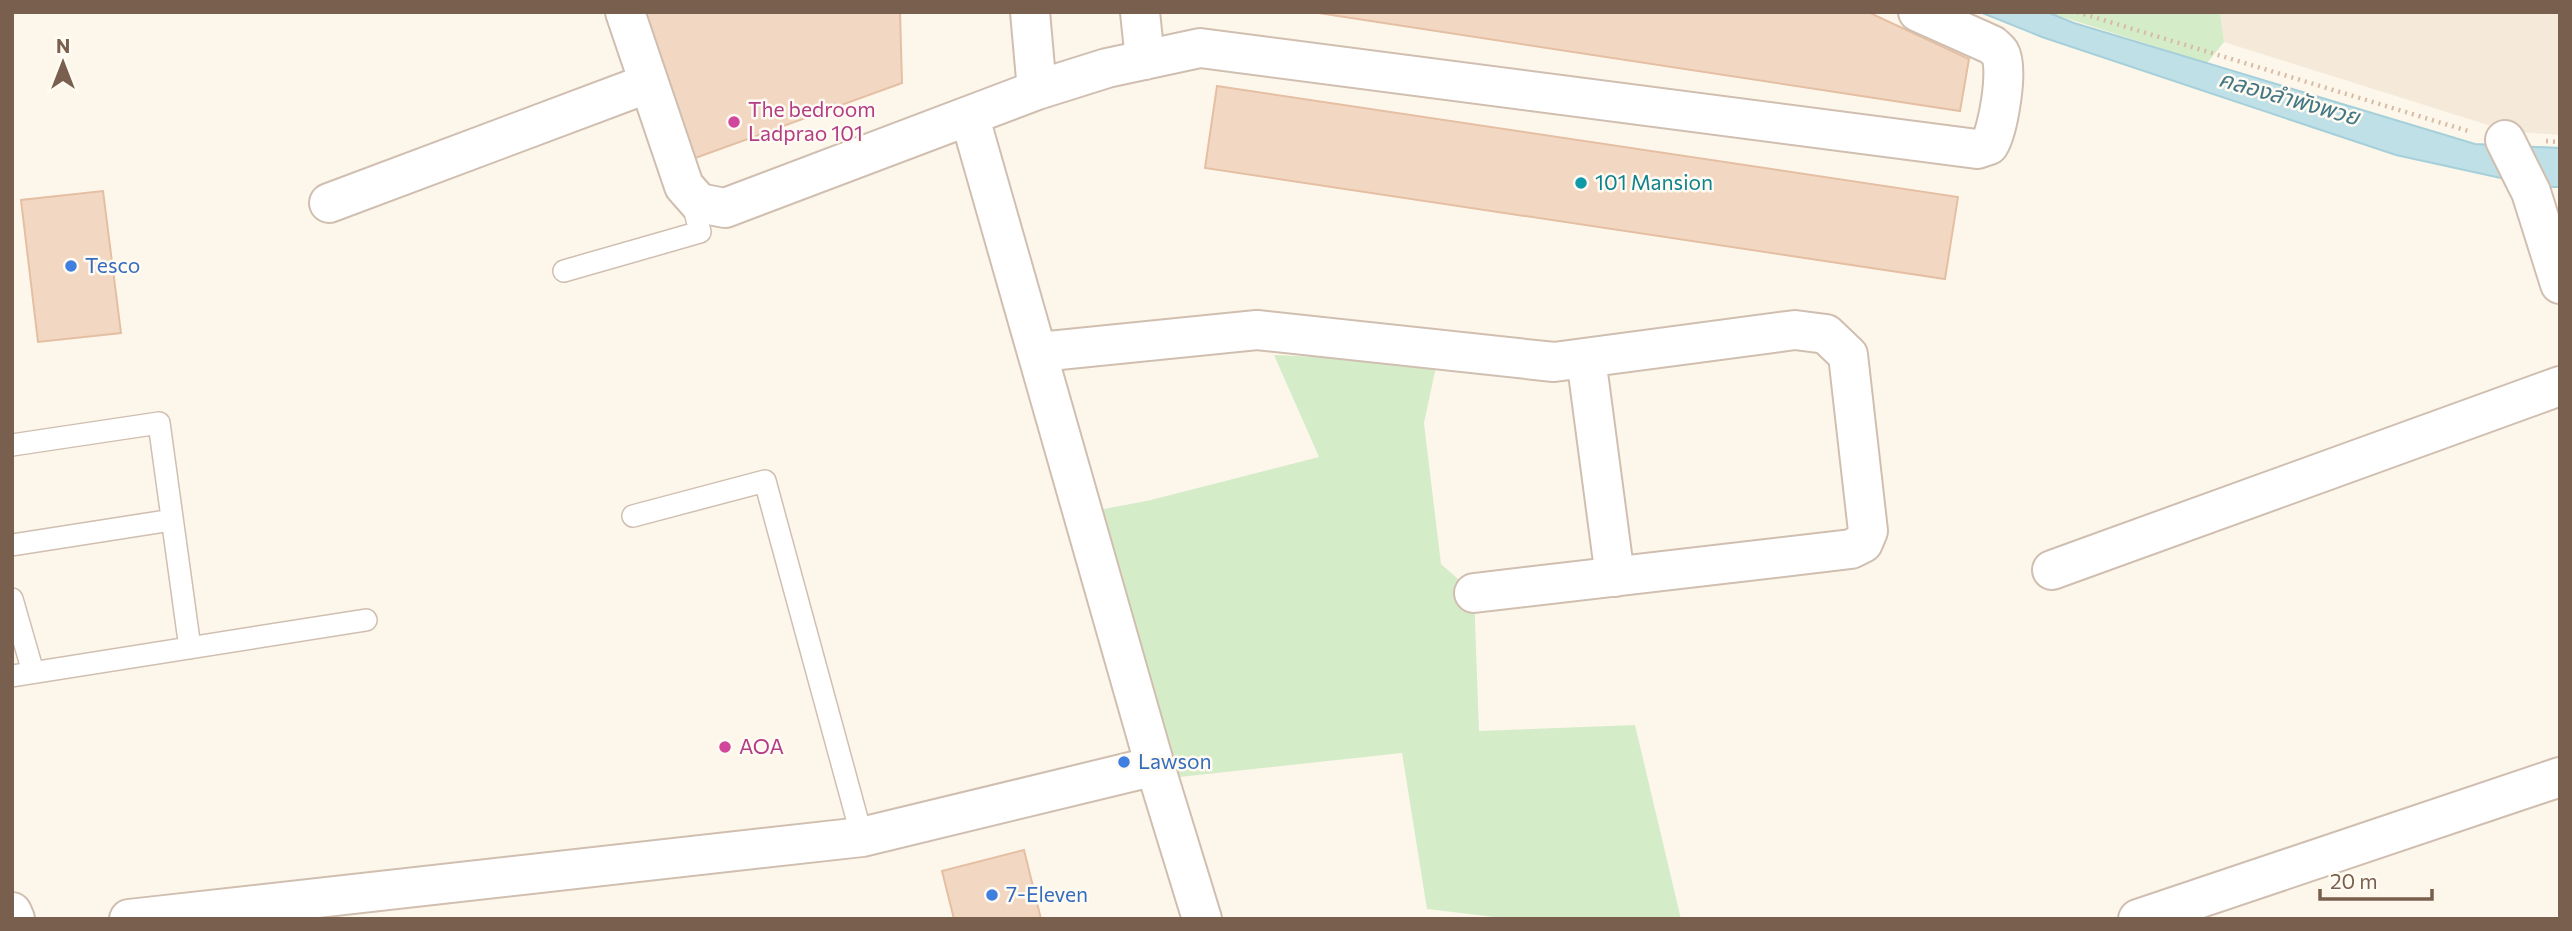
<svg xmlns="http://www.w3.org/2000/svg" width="2572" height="931" viewBox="0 0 2572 931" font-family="Commissioner,'Noto Sans Thai',sans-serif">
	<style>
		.residential { fill: #f5e9da }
		.green { fill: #d5ecc9 }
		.water { fill: #bfe0e7; stroke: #a5cfd9; stroke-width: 2 }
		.building { fill: #f2d8c3; stroke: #e5bfa3; stroke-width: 2 }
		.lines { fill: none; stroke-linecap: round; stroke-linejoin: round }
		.service-casing { stroke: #d0bfb0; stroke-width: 24 }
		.minor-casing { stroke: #d0bfb0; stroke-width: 42 }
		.tertiary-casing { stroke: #d0bfb0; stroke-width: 42 }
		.path { stroke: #d8bba5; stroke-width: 4.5; stroke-dasharray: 2 5; stroke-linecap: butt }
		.service { stroke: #fff; stroke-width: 21 }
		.minor { stroke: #fff; stroke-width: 38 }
		.tertiary { stroke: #fff; stroke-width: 38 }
		.hotel-dot { fill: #d1479c; stroke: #fffbf2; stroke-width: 2.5 }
		.culture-dot { fill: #0f9aa8; stroke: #fffbf2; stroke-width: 2.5 }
		.shop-dot { fill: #3f7fe0; stroke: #fffbf2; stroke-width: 2.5 }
		.labels { text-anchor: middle; stroke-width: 5; stroke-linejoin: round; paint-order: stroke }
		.hotel-label { font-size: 21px; fill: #b23c85; stroke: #fffbf2; text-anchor: start }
		.culture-label { font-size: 21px; fill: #0d838f; stroke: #fffbf2; text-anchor: start }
		.shop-label { font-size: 21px; fill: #366cbe; stroke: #fffbf2; text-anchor: start }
		.water-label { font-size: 23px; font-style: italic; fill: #437785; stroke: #fffbf2 }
	</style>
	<rect width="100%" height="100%" fill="#fdf7eb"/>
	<!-- residential -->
	<path class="residential" d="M2220 12H2560V135L2507 131 2224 42Z"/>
	<!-- green -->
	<path class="green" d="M2047 12H2220L2224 42 2207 63Z
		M1274 355 1437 362 1424 423 1441 564 1474 593 1479 731 1635 725 1681 919H1511L1427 909 1402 753 1170 778 1099 510 1151 500 1319 457Z"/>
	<!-- water -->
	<path class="water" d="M1980 12H2047L2074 23 2475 144 2560 148V187H2542L2396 155 2042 37Z"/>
	<!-- building -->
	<path class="building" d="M637 12H900L902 83 687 161Z
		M1312 12H1868L1969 59 1960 111Z
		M1217 86 1958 197 1945 279 1205 168Z
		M103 191 121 333 38 342 21 200Z
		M1024 850 1041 919H954L942 871Z"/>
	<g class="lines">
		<defs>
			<path id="service" d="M564 271 700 232 691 195
				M12 445 159 423 190 648
				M633 516 765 481 862 837
				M12 545 172 520
				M12 599 33 672
				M12 676 366 620"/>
			<path id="minor" d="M625 12 684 186 699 203 725 208 1037 90 1107 68 1200 48 1977 149 1989 145C1998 131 2009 68 2000 53 1998 50 1995 48 1992 45L1918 12
				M1030 12 1037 90
				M1140 12 1145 60
				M970 118 1155 766 1202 919
				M2505 140 2531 192 2560 284
				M329 203 649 83
				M1039 352 1257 330 1554 362 1795 330 1826 334 1848 355 1868 531 1863 543 1851 549 1474 593
				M1586 358 1615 577
				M2052 570 2560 386
				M129 919 862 837 1155 766
				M2138 919 2560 777"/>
			<path id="tertiary" d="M12 912 15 919"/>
		</defs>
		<!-- service casing -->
		<use href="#service" class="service-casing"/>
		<!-- minor casing -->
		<use href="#minor" class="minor-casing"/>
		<!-- tertiary casing -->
		<use href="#tertiary" class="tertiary-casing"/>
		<!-- path -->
		<path class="path" d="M2077 12 2468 131
			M2546 141 2560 142"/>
		<!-- service -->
		<use href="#service" class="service"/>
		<!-- minor -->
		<use href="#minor" class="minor"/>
		<!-- tertiary -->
		<use href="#tertiary" class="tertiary"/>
	</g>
	<!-- markers -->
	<g class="hotel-dot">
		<circle cx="734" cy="122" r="7"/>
		<circle cx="725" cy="747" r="7"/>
	</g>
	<circle class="culture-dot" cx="1581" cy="183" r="7"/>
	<g class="shop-dot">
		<circle cx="71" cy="266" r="7"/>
		<circle cx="1124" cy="762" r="7"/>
		<circle cx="992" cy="895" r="7"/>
	</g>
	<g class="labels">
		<!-- hotel labels -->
		<g class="hotel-label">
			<text x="748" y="117">The bedroom<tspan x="748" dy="24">Ladprao 101</tspan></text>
			<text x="739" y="754">AOA</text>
		</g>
		<!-- culture labels -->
		<g class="culture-label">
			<text x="1595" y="190">101 Mansion</text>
		</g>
		<!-- shop labels -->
		<g class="shop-label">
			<text x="85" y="273">Tesco</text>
			<text x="1138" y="769">Lawson</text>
			<text x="1006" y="902">7-Eleven</text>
		</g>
		<!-- water labels -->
		<g class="water-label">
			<text transform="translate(2289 98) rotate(16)" y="8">คลองลำพังพวย</text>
		</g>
	</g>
	<!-- border -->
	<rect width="2572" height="931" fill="none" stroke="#795f4d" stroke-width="28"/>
	<!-- north arrow -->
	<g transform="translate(63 63)" stroke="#fffbf2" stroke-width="5" paint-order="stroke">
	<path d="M0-5L12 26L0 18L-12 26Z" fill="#795f4d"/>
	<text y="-10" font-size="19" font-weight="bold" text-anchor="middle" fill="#795f4d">N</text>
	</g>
	<!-- scale -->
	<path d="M2320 889v10h112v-10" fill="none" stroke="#795f4d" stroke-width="3.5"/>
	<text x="2330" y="889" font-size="21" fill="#795f4d" stroke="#fffbf2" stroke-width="5" paint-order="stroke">20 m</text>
</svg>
